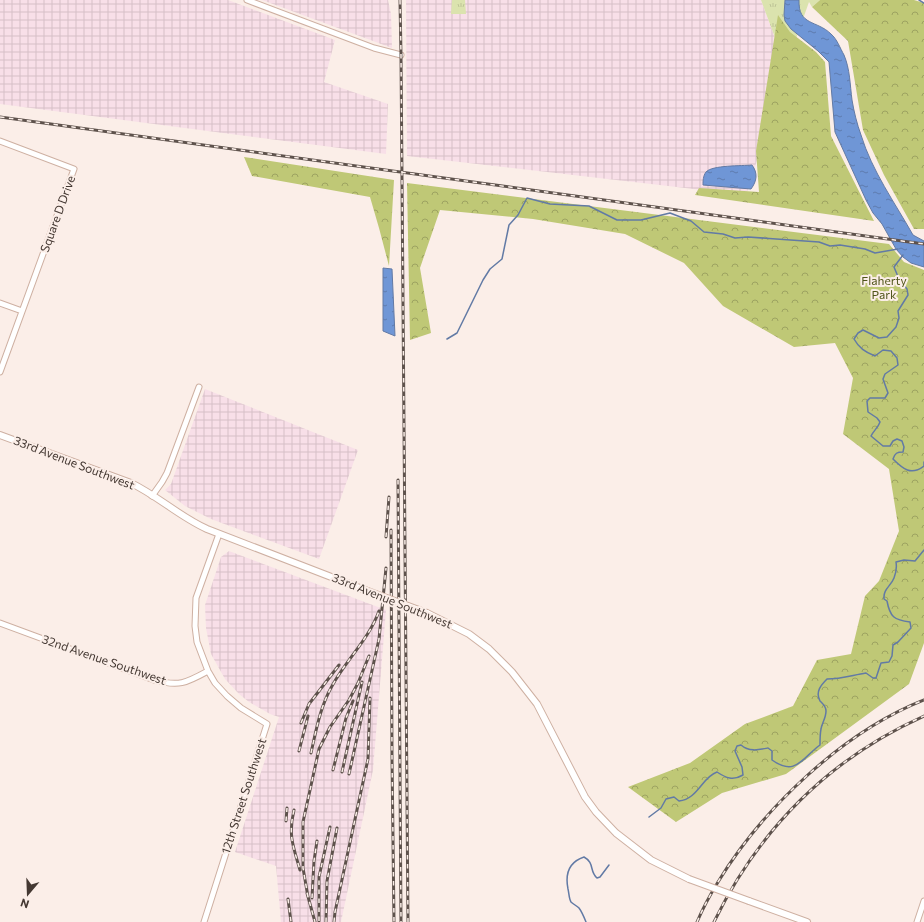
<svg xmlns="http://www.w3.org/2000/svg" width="924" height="922" viewBox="0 0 924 922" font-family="Commissioner,sans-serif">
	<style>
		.industrial { fill: url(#industrial-grid) }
		.grass { fill: url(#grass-tufts) }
		.forest { fill: url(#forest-crowns) }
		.water { fill: url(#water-ripples); stroke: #627aa5 }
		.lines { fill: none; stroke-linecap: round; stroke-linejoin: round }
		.stream { stroke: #627aa5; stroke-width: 1.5 }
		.minor-casing { stroke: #ceb0a2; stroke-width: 7 }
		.tertiary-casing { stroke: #ceb0a2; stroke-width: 8 }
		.minor { stroke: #fff; stroke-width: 5 }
		.tertiary { stroke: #fff; stroke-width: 6 }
		.rail-casing { stroke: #5e524c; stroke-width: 3 }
		.rail { stroke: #fbeee8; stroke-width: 1.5; stroke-dasharray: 4.5; stroke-linecap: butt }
		.tertiary-bridge-casing { stroke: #ceb0a2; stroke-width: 8; stroke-linecap: butt }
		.tertiary-bridge { stroke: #fff; stroke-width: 6 }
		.labels { text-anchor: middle; stroke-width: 4; stroke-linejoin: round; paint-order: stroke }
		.street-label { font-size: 12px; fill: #443832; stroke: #fbeee8 }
		.park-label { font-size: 12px; fill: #4f5419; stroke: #fbeee8 }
	</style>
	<defs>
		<pattern id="industrial-grid" width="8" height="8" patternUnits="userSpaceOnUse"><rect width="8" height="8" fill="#f8dfe8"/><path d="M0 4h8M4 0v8" fill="none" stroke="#d6c0c7"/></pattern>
		<pattern id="grass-tufts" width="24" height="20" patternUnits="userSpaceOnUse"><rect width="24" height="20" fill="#dbe3ae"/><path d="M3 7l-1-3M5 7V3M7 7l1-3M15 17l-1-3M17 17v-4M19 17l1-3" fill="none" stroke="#bdc496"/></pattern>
		<pattern id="forest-crowns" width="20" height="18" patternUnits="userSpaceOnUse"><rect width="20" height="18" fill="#bfc876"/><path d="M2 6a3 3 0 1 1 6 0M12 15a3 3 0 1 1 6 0" fill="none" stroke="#9da361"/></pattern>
		<pattern id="water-ripples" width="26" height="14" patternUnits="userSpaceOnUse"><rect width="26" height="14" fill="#6f96d6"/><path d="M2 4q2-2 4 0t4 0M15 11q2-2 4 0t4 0" fill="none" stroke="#5d7bae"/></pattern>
	</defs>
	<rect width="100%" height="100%" fill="#fbeee8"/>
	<!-- industrial -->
	<path class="industrial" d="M0 0H228L335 40 324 82 388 104 386 154 0 104Z
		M262 0H388L391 14 392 48Z
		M406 0H761L786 67 746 195 407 156Z
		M205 389 358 450 319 559 211 519 185 506 165 490 171 484Z
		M229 551 386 610 373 770 341 922H281L276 866 235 852 279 717 270 714 249 702 239 694 225 679 211 654 206 628 205 605 221 557Z"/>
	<!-- grass -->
	<path class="grass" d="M452 0H465L466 14H451Z
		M761 0H820L812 7 809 2 786 67Z"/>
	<!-- forest -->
	<path class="forest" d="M820 0H914L924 3V229H914L884 175 863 130 848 41 812 7Z
		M778 15 790 32 816 52 825 62 831 136 874 221 695 195 699 188 759 192 756 151Z
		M244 157 394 180 389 266 379 228 370 197 252 176Z
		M407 183 889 244 904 262 924 270V643L909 684 786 774 722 793 676 822 628 787 690 763 745 724 793 706 817 660 851 654 865 596 879 581 899 531 889 469 843 434 853 378 835 343 794 347 723 306 684 263 625 234 533 219 440 210 420 268 431 333 410 340Z"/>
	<!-- water -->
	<path class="water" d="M785 0H799C798 26 817 20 831 34 837 39 840 48 844 55 850 69 850 85 852 100 854 112 857 124 861 135 872 171 895 203 913 235L924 241V267L911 263 903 257 896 249 882 224 873 213 866 200 835 132 829 62 818 51 791 29 785 21 784 15Z
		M752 165C758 173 757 181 751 189L703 185C703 181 703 176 706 172 712 165 742 166 752 165Z
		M383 268 392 269 395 336 383 331Z"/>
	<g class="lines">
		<!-- stream -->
		<path class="stream" d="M919 0 924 3
			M903 255 894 267 899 279 907 289 908 295 898 311 899 318 896 327 887 337 879 338 863 330 858 333 854 339C859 348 865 352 875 356L883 350 891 351 897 358 898 365 885 374 883 379 888 393 885 398H870L867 401 868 412 877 418 880 422C878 428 874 430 871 436L883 446H890L893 441 897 439 902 441 904 447 903 452C897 452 895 453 893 459 903 469 911 476 924 466V462
			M447 339 457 333 483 280 490 269 502 259 509 225 518 215 527 198 550 204 589 206 617 220H641L670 213 691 221 704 232 723 234 735 238 748 237 819 242 830 246 840 245 865 249 875 253 898 249
			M649 817 661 808 666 799 674 797 679 801C698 799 702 777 717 772 726 778 733 781 743 775L742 767 735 751 737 746 741 745C749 752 758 750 768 748L772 751V760C796 777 802 758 820 745 820 740 820 734 821 729 822 723 826 718 826 711 826 706 823 704 820 701 815 692 821 685 827 679 841 679 853 675 866 673L873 678H876L881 663 889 662 892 656 893 645 898 642 911 628 910 622C894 620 890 617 887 601L884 599C883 589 891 586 894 578 896 573 897 568 896 562L904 560 915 561 924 550
			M586 922C584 917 582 912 579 908 577 906 573 904 571 902 569 899 569 893 568 889 565 874 569 862 584 857 595 863 589 871 597 878L600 877 609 865"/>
		<defs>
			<path id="minor" d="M247 0 374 48 401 55
				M0 141 74 169 0 372
				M0 303 22 311
				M152 496 162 482 167 473 199 387
				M0 623 154 680C179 687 186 683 208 671
				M204 922 267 724 241 708 227 696 215 683 208 671 197 642 195 626 196 598 219 534
				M917 922 924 901"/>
			<path id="tertiary" d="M0 435 131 483C158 496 180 517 207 529L365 590
				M427 613 469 634 489 649 512 672 537 704 585 797 596 812 616 833 651 860 689 879
				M749 901 807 922"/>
		</defs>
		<!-- minor casing -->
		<use href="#minor" class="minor-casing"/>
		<!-- tertiary casing -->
		<use href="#tertiary" class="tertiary-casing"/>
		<!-- minor -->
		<use href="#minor" class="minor"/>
		<!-- tertiary -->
		<use href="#tertiary" class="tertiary"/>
		<defs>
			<path id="rail" d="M400 0 401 55 408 922
				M0 117 924 244
				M398 480 401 922
				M391 530 392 757 394 922
				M386 537 389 497
				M301 723 309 704 339 665
				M299 751 308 716
				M311 753C316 731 320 707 332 686 346 660 369 639 379 611
				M333 770 346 718 353 701
				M342 772 362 682
				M349 774 379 639 386 568
				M294 810C288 835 293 846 300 870
				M286 821 287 808
				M307 893 315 922
				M308 897 303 868V822L319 749 330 727 349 700 358 683 369 656
				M312 898 314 861 317 841
				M288 899 291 922
				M319 921V877L330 827
				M326 922 327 881 337 828
				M334 922 335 912 368 759 370 698
				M697 922C703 908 710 895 718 882 763 808 843 732 924 700
				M714 922C759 829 830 758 924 716"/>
		</defs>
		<!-- rail casing -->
		<use href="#rail" class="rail-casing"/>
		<!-- rail -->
		<use href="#rail" class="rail"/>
		<defs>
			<path id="tertiary-bridge" d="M365 590 427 613
				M689 879 749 901"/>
		</defs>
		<!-- tertiary-bridge casing -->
		<use href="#tertiary-bridge" class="tertiary-bridge-casing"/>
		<!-- tertiary-bridge -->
		<use href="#tertiary-bridge" class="tertiary-bridge"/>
	</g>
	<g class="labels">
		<!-- street labels -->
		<g class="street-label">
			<text transform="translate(58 214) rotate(-70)" y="4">Square D Drive</text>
			<text transform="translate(74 463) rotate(21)" y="4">33rd Avenue Southwest</text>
			<text transform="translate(392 601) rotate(22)" y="4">33rd Avenue Southwest</text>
			<text transform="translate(104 660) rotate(19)" y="4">32nd Avenue Southwest</text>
			<text transform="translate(244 796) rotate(-72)" y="4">12th Street Southwest</text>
		</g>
		<!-- park labels -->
		<g class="park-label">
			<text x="884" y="285">Flaherty<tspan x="884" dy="14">Park</tspan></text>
		</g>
	</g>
	<!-- north arrow -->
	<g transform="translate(28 894) rotate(199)" stroke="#fbeee8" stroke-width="3" paint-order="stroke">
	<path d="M0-3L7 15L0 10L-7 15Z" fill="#443832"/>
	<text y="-6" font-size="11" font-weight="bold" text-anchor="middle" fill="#443832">N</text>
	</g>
</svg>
